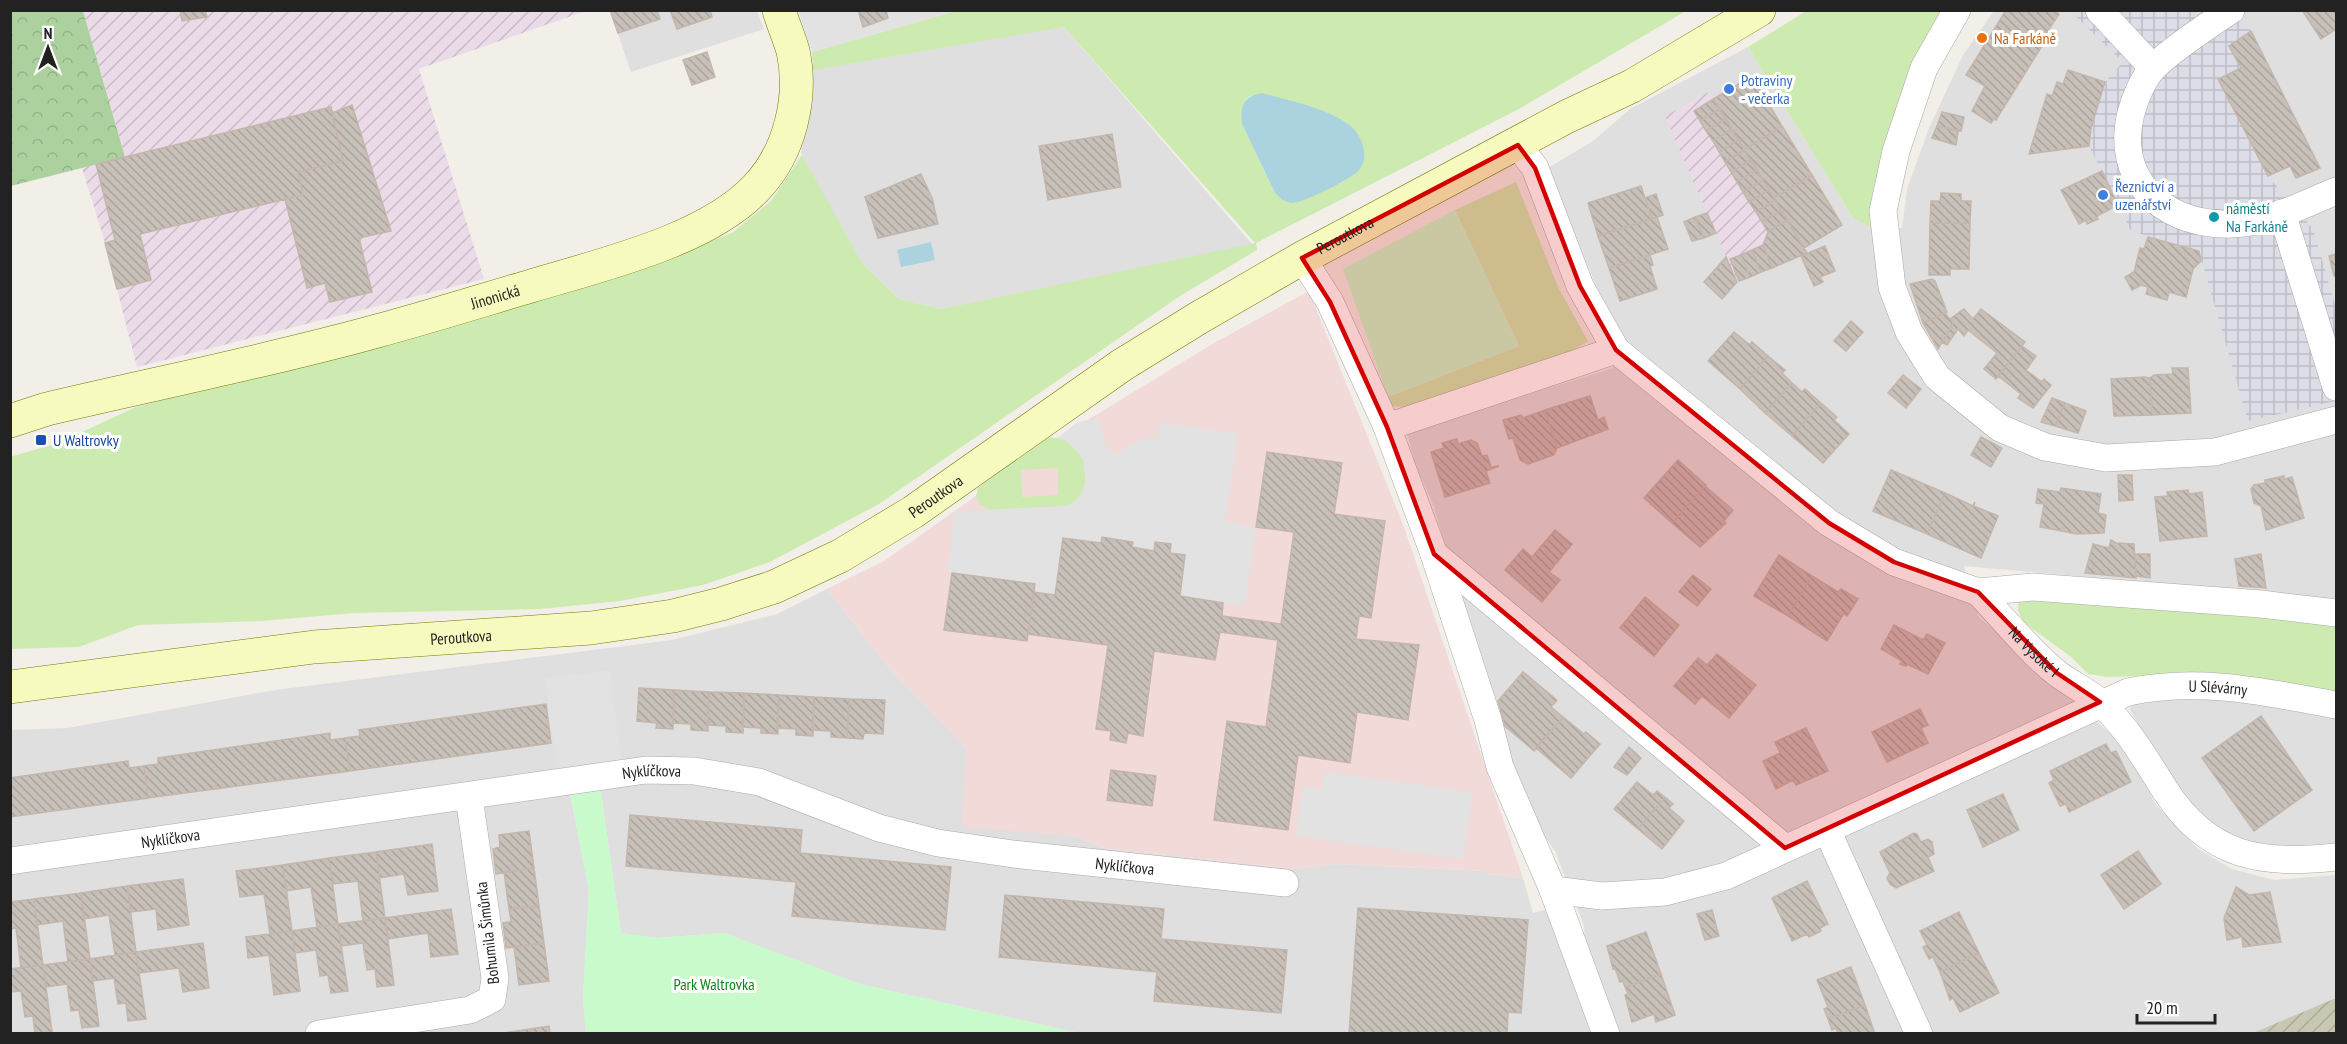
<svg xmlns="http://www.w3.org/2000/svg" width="2347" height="1044" viewBox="0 0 2347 1044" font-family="'PT Sans Narrow',sans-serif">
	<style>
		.residential { fill: #e0dfdf }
		.commercial { fill: #f2dad9 }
		.industrial { fill: url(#industrial-furrows) }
		.construction { fill: url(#construction-furrows) }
		.grass { fill: #cdebb0; fill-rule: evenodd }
		.forest { fill: url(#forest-crowns) }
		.park { fill: #c8facc }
		.parking { fill: #e2e2e2 }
		.plaza { fill: url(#plaza-grid) }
		.water { fill: #aad3df }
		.building { fill: url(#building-back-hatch); stroke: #c4b6ab; stroke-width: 1.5 }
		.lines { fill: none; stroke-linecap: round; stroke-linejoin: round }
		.street-casing { stroke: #a9a9a9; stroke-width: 28 }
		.secondary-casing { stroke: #707d05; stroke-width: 34 }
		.street { stroke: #fff; stroke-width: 27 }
		.secondary { stroke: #f7fabf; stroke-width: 33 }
		.marked { fill: #d40000; fill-opacity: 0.2; stroke: #d40000; stroke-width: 4.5; stroke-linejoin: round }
		.food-dot { fill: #e8710a; stroke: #fff; stroke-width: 2 }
		.shop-dot { fill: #3f7fe0; stroke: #fff; stroke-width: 2 }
		.culture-dot { fill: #0f9aa8; stroke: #fff; stroke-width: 2 }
		.transit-dot { fill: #1a4fb4; stroke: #fff; stroke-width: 2 }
		.labels { text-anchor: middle; stroke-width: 6; stroke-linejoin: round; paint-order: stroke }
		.food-label { font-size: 16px; fill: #c56008; stroke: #fff; text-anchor: start }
		.shop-label { font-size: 16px; fill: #366cbe; stroke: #fff; text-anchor: start }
		.culture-label { font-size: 16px; fill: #0d838f; stroke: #fff; text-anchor: start }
		.street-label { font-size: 16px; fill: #222; stroke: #fff }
		.transit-label { font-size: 16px; fill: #164399; stroke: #fff; text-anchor: start }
		.park-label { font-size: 16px; fill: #0c8416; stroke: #fff }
	</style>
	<defs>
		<pattern id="industrial-furrows" width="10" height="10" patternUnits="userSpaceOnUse" patternTransform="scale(1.5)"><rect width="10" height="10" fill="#ebdbe8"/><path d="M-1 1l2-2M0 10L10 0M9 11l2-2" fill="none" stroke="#c9bcc7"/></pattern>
		<pattern id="construction-furrows" width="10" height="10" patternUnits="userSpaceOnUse" patternTransform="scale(1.5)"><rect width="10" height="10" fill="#c7c7b4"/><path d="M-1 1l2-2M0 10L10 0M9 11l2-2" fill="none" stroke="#abab9a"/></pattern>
		<pattern id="forest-crowns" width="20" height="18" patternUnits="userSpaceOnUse" patternTransform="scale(1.5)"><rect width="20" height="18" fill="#add19e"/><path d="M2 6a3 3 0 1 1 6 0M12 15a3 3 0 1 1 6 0" fill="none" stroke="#95b388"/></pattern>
		<pattern id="plaza-grid" width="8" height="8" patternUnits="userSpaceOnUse" patternTransform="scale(1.5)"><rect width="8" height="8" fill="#dddde8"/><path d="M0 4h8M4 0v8" fill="none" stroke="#bdbdc7"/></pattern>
		<pattern id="building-back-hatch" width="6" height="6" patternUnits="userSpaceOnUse" patternTransform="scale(1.5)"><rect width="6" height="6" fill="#c7bfb8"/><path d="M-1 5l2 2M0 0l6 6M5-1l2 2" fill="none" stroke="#aba49e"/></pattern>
	</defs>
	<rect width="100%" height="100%" fill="#f2efe9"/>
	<!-- residential -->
	<path class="residential" d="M610 11H757L764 29 631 72Z
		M1994 11H2336V599L1964 566 1979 617 2112 735 2133 762 2156 805 2198 849 2232 869 2274 880 2336 875V999L2253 1034 1614 1033 1587 961 1584 926 1555 851 1521 802 1433 504 1415 464 1407 432 1613 368 1607 313 1548 168 1593 141 1630 109 1748 47 1853 218 1873 229 1902 228 1907 189 1929 128 1963 55Z
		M1064 27 1257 250 942 309 899 299 862 263 818 193 802 155 800 138 808 65Z
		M827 589 889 668 967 749 1074 836 1105 848 1295 869 1336 864 1486 871V874L1523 878 1533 913 1548 909 1593 1033H1079L860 984 724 933 657 938 621 933 599 778 568 783 589 891 583 997 586 1033H11L10 730 68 728 275 690 672 640 777 614Z
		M2143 695 2240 698 2336 712V850L2262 851 2195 816 2167 779 2130 709Z"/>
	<!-- commercial -->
	<path class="commercial" d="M1309 291 1404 527 1523 878 1486 874V871L1336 864 1295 869 1105 848 1074 836 962 827 967 749 889 668 827 589 884 561 1058 438 1214 343Z"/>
	<!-- industrial -->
	<path class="industrial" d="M83 11H586L419 69 484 279 137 367 105 243 82 168 125 156Z
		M1709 92 1807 253 1739 281 1722 299 1704 282 1726 257 1716 233 1692 241 1684 222 1707 213 1665 116Z"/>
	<!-- construction -->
	<path class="construction" d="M2336 998V1033H2253Z"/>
	<!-- grass -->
	<path class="grass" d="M956 11H1686L1519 109 1256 243 1257 250 1180 296 879 504 770 562 703 585 620 601 540 609 355 613 261 621 138 625 79 647 11 649 10 457 58 443 136 407 580 289 732 233 771 201 802 155 862 263 899 299 942 309 1255 243 1064 27 813 70 812 52ZM1251 95 1275 193 1242 124C1240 112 1241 103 1251 95Z
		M1806 11H1942L1873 229 1853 218 1748 47Z
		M1516 182 1558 287 1588 341 1565 355 1408 407 1389 406 1388 397 1519 346 1455 210Z
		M1048 437C1054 438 1061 438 1066 441 1092 454 1093 494 1067 506L990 510 980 505 976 496 978 488ZM1058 468V495L1022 497 1021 470Z
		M2019 599 2336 621V693L2218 674 2107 677 2088 674 2070 656 2023 622 2018 610Z"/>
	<!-- forest -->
	<path class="forest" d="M10 11H83L125 157 11 186Z"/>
	<!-- park -->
	<path class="park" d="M1455 210 1519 346 1388 397 1343 269Z
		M599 778 621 933 657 938 724 933 860 984 1079 1033H586L583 997 589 891 568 782Z"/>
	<!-- parking -->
	<path class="parking" d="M798 10 956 11 812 52Z
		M1099 417 1103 441 1114 455 1142 439 1157 437 1159 423 1238 433 1225 521 1256 527 1245 606 1180 596 1185 555 1170 553 1171 544 1156 542 1154 551 1132 547V542L1103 538 1101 543 1063 538 1055 595 1034 592 1035 584 947 572 955 511 1067 506 1077 501 1086 484 1083 459 1067 441 1058 438 1076 423Z
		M610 670 622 763 557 771 545 678Z
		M1325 772 1473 792 1463 859 1296 836 1303 786 1322 789Z"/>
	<!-- plaza -->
	<path class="plaza" d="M2070 11H2235L2251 31 2229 46 2241 68 2218 80 2268 176 2313 229 2336 308V401L2248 421 2199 251 2131 231 2089 146 2091 128 2105 82 2123 62Z"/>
	<!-- water -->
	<path class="water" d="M1262 93C1289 101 1325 107 1348 124 1361 133 1370 154 1360 169 1354 178 1301 204 1291 203 1284 202 1280 198 1275 193L1242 124C1239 106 1244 96 1262 93Z
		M931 242 935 260 901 267 897 250Z"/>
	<!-- building -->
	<path class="building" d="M180 10H205L207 17 182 21Z
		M610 10H657L660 19 618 33Z
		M670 10H710L712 17 677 29Z
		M858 10H886L888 18 863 27Z
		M2006 10H2053L2059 14 2039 45 2042 46 1996 120 1994 119 1991 123 1972 111 1985 86 1966 75Z
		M2302 10H2336V29L2321 39Z
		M2251 31 2320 168 2296 178 2290 166 2268 176 2218 79 2241 68 2229 46Z
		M707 52 715 77 692 85 683 60Z
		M2068 70 2105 82 2091 128 2089 146 2029 154 2047 94 2052 96 2057 82 2063 84Z
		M1752 76 1782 126 1744 150 1713 99Z
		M1713 99 1720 109 1700 121 1694 111Z
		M352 105 391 231 359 238 372 292 330 302 325 283 307 288 285 199 303 195 298 172 343 161 332 113Z
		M331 107 343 161 298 172 303 195 140 234 151 280 117 289 105 243 115 240 96 164Z
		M1720 109 1726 119 1706 131 1700 121Z
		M1942 112 1964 117 1961 131 1937 126Z
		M1726 119 1732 129 1713 141 1706 131Z
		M1782 126 1812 175 1774 198 1744 150Z
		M1937 126 1958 131 1956 145 1932 138Z
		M1732 129 1738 140 1719 152 1713 141Z
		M1112 134 1121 187 1048 200 1039 146Z
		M1738 140 1744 150 1725 162 1719 152Z
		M1744 150 1751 160 1731 172 1725 162Z
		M1751 160 1757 170 1737 182 1731 172Z
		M1757 170 1763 180 1743 192 1737 182Z
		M2102 171 2118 205 2097 216 2098 219 2087 224 2086 220 2079 224 2061 190Z
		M921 174 932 198 938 224 878 238 865 197Z
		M1812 175 1842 225 1804 248 1774 198Z
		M1763 180 1769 190 1749 202 1743 192Z
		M1641 186 1652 219 1598 236 1588 203Z
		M1769 190 1775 200 1756 212 1749 202Z
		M1941 193 1961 194V201H1971L1970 223H1930L1931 201H1940Z
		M1656 194 1663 215 1652 219 1645 198Z
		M1775 200 1781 210 1762 222 1756 212Z
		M1781 210 1787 220 1768 232 1762 222Z
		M1707 213 1716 233 1704 238 1695 217Z
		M1657 217 1668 249 1609 268 1598 236Z
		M1695 217 1704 238 1692 241 1684 222Z
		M1787 220 1807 253 1772 268 1763 245 1768 232Z
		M1930 223H1970L1969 269H1950V275H1929Z
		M2148 237 2199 251 2201 261 2193 269 2186 297 2169 292 2167 300 2146 294 2148 287 2141 285 2132 290 2125 277 2134 272 2140 248 2144 249Z
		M1763 245 1772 268 1761 272 1752 250Z
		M1825 246 1835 271 1820 277 1823 282 1814 286 1801 256Z
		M1752 250 1761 272 1750 277 1741 255Z
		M2336 254V276H2334L2329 256Z
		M1650 255 1653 265 1650 266 1657 289 1620 301 1609 268Z
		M1741 255 1750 277 1739 281 1730 259Z
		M1726 257 1737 282 1722 299 1704 282Z
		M1932 279 1935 281 1947 312 1923 323 1910 284Z
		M1964 309 1973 319 1981 309 2025 342 1996 379 1984 369 1997 353 1968 330 1964 336 1958 329 1947 345 1942 342 1953 323 1950 319Z
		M1945 313 1953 323 1938 349 1923 323Z
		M1851 321 1863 332 1846 351 1834 341Z
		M1734 332 1750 345 1752 342 1768 356 1740 389 1708 361Z
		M2022 346 2036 356 2026 370 2042 382 2044 379 2051 385 2033 408 2018 398 2021 394 1998 376Z
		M1768 356 1785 370 1782 373 1792 383 1765 413 1740 389Z
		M2172 368H2188L2191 413 2152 415 2150 378 2154 375 2173 374Z
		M1903 375 1921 389 1906 408 1888 393Z
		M2145 377 2150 378 2152 415 2114 416 2111 379Z
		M1792 383 1802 392 1805 389 1821 403 1792 436 1765 413Z
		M1590 396 1598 420 1604 417 1608 429 1557 448 1545 410Z
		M2052 398 2065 403 2055 426 2041 422Z
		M1821 403 1837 417 1834 420 1849 434 1823 463 1792 436Z
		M2065 403 2086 411 2078 433 2055 426Z
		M1545 410 1557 448 1554 455 1528 464 1520 460 1513 438 1509 439 1503 420 1521 415 1523 418Z
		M1981 437 2002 448 1991 467 1971 455Z
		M1457 439 1458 444 1471 440 1477 443 1482 456 1487 455 1491 467 1499 466 1486 471 1490 483 1445 497 1431 452 1444 448 1442 443Z
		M1267 452 1342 463 1334 514 1385 521 1371 618 1359 616 1356 639 1419 645 1408 720 1357 712 1350 763 1298 755 1288 830 1214 820 1227 721 1266 727 1278 640 1220 632 1215 660 1154 651 1143 736 1128 733 1126 743 1110 740 1111 731 1096 729 1108 645 1028 634 1034 592 1055 595 1063 538 1101 543 1102 537 1133 542 1132 547 1154 551 1155 542 1171 544 1170 553 1185 555 1180 596 1223 603 1222 616 1281 624 1294 532 1256 527Z
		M1678 460 1706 485 1672 523 1644 498Z
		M1891 470 1945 493 1927 534 1873 511Z
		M2118 475H2132L2133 500 2119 501Z
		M2284 476V479L2292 477 2304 518 2266 530 2261 506 2254 503 2251 489 2254 485 2265 483V480Z
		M1705 486 1733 510 1724 521 1726 523 1700 547 1672 523Z
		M2061 488 2101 494 2098 513 2106 515 2104 533 2077 534 2040 527 2044 504 2036 503 2038 489 2060 492Z
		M2188 490 2189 494 2202 492 2207 536 2160 541 2155 497 2168 496 2167 492Z
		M1945 493 1973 506 1975 502 1974 506 1998 516 1981 558 1927 534Z
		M1555 530 1572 544 1549 572 1560 580 1542 602 1505 570 1523 549 1532 557Z
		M2111 540 2116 543 2134 544 2136 578 2085 573 2093 544 2109 548Z
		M2135 554H2150V578L2136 576Z
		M2261 554 2266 588 2239 586 2235 559Z
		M1779 555 1812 576 1788 616 1754 596Z
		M952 573 1035 584 1027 641 944 630Z
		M1693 575 1711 589 1697 606 1679 592Z
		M1812 576 1838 592 1841 589 1858 599 1847 616 1844 613 1827 641 1788 616Z
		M1645 597 1679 625 1654 656 1620 628Z
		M1894 625 1923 640 1927 634 1945 643 1928 674 1907 664 1906 666 1900 664 1902 661 1881 649Z
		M1717 654 1756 685 1729 718 1702 696 1695 704 1674 686 1698 658 1707 665Z
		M1523 672 1557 700 1551 707 1563 717 1534 751 1505 726 1498 701Z
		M639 688 674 690 673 729 656 728 657 723 637 721Z
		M674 690 709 692 708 731 691 730V724L673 723Z
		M709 692 744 693 743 733 726 732V726L707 725Z
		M744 693 779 695 778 734 761 733V728L743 727Z
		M779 695 814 697 813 736 796 735V729L777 728Z
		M814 697 849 699 847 738 831 737V731L812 730Z
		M849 699 885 700 883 734 864 733 863 739 847 738Z
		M546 704 551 743 350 771 345 738 360 736 359 730Z
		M1920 709 1928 725 1921 728 1928 743 1887 762 1872 732Z
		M2261 716 2312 790 2254 831 2202 758Z
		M1563 717 1584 734 1586 732 1600 744 1571 778 1536 748Z
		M1806 728 1828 771 1796 785 1793 780 1776 789 1763 761 1780 753 1775 742Z
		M330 733V740L345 738 350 771 148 798 144 766 158 764V758Z
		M2106 744 2111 753 2116 751 2131 782 2069 812 2066 804 2060 806 2049 783 2054 780 2050 771Z
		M1629 747 1641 758 1627 775 1614 767Z
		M128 761 129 768 144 766 148 798 10 817V778Z
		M1111 770 1156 776 1152 806 1107 800Z
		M1637 782 1653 795 1657 791 1665 797 1638 829 1614 809Z
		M2003 794 2019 830 1983 847 1967 810Z
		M1665 797 1673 804 1669 808 1684 821 1662 849 1638 829Z
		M630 815 802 830 800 853 951 867 945 930 792 916 796 882 626 866Z
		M529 831 534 868 496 874 493 849 500 847 499 835Z
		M1914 833 1917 834 1921 842 1928 839 1932 842 1934 854 1928 857 1934 871 1896 888 1890 884 1887 878 1890 873 1880 852Z
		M432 844 438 891 408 895 404 874 380 878 376 852Z
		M2138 851 2161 884 2124 909 2101 875Z
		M376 852 385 918 363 921 358 881 333 884 329 858Z
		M329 858 338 924 317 927 311 887 286 891 283 865Z
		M283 865 292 931 270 934 264 894 240 897 236 871Z
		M534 868 539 906 509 909 504 872Z
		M183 879 189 925 158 930 156 909 131 912 127 886Z
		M1807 881 1828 924 1820 928 1821 931 1809 937 1807 934 1792 941 1772 898Z
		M127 886 136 952 115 955 109 915 84 919 81 893Z
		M2236 887 2249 895 2270 892 2281 942 2243 947 2242 937 2227 940 2224 918Z
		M81 893 90 959 68 962 63 921 37 925 34 899Z
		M1005 895 1164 909 1161 939 1287 950 1281 1013 1154 1001 1157 972 999 957Z
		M34 899 43 965 21 968 16 928 10 929V902Z
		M539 906 544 943 506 948 503 923 511 922 509 909Z
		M1358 908 1528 920 1521 1013 1508 1012 1507 1034H1349Z
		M451 909 458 954 431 957 428 933 388 939 385 918Z
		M1712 910 1719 936 1705 940 1697 914Z
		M1959 912 1979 953 1940 972 1933 957 1929 959 1923 947 1927 945 1920 931Z
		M385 918 394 985 377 987 375 969 367 970 363 943 341 946 338 924Z
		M338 924 348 991 331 993 328 975 320 976 316 950 295 953 292 931Z
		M292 931 300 991 274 995 269 955 248 958 246 937Z
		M1646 932 1661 974 1625 987 1623 981 1620 982 1615 968 1613 969 1607 946Z
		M203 943 209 988 183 992 179 968 139 973 136 952Z
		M544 943 549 981 519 985 514 947Z
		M136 952 146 1019 128 1021 126 1003 118 1004 114 978 93 981 90 959Z
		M1979 953 1999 993 1960 1012 1953 998 1950 1000 1940 972Z
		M90 959 99 1026 82 1028 79 1010 71 1011 67 984 46 987 43 965Z
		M43 965 52 1032 35 1034 33 1016 25 1017 21 991 10 992V969Z
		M1851 967 1865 1005 1828 1019 1824 1009 1828 1007 1817 980Z
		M1661 974 1675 1015 1656 1022 1654 1014 1632 1022 1625 995 1628 994 1625 987Z
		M1865 1005 1875 1034H1838L1836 1028 1832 1030 1828 1019Z
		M549 1026 550 1034H497Z"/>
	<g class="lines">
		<defs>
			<g id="street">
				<path d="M1957 10 1924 68 1896 151 1883 211 1892 287 1909 332 1937 377 2000 428 2045 447 2106 458 2215 452 2336 420"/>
				<path d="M2099 10 2153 68"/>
				<path d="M2231 10C2210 24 2169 51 2153 68 2143 79 2135 98 2131 113 2115 177 2159 222 2223 224 2263 226 2300 206 2336 191"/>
				<path d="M1518 145 1535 168 1580 286 1616 350 1829 523 1894 562 1978 592 2033 587 2261 604 2336 613"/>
				<path d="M2282 213 2336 387"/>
				<path d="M1302 258 1330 302 1387 427 1434 554 1488 720 1500 767 1553 890 1606 1034"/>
				<path d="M1387 427 1616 350"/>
				<path d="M1434 554 1785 848"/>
				<path id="s1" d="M1978 592C2003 618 2030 652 2058 674 2071 684 2087 691 2100 702 2127 727 2146 760 2165 790 2209 858 2262 865 2336 857"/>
				<path d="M1827 830 1919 1034"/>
				<path id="s2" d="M10 861 646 770 694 771 759 782 879 828 938 843 1013 854 1285 883"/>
				<path id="s3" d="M1553 890 1602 896 1665 892 1726 876 2128 692C2200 677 2265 692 2336 705"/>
				<path d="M319 1034 470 1010 492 999 495 978 469 797"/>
			</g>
			<g id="secondary">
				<path id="s4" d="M10 421 47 409C157 383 269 361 377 331 429 317 480 301 531 286 600 265 707 241 757 187 790 152 803 97 793 51 789 37 783 24 779 10"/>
				<path id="s5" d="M10 687 314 647 591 628 673 616 721 604 774 587 840 556 913 512 1122 365 1200 317 1302 258 1566 117 1632 86 1759 10"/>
			</g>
		</defs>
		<!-- street casing -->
		<use href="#street" class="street-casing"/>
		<!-- secondary casing -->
		<use href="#secondary" class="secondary-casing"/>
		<!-- street -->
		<use href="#street" class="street"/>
		<!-- secondary -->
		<use href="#secondary" class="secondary"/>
	</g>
	<!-- marked area -->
	<path class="marked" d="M1518 145 1535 168 1580 286 1616 350 1829 523 1894 562 1978 592 2057 673 2100 702 1785 848 1434 554 1387 427 1330 302 1302 258Z"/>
	<!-- markers -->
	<circle class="food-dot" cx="1982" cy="38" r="6"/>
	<g class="shop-dot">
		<circle cx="1729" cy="89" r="6"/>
		<circle cx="2103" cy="195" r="6"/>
	</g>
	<circle class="culture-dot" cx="2214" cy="217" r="6"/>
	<rect class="transit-dot" x="35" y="434" width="12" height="12" rx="3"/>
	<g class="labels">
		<!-- food labels -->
		<g class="food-label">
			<text x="1994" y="44">Na Farkáně</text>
		</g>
		<!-- shop labels -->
		<g class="shop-label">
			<text x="1741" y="86">Potraviny<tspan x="1741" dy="18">- večerka</tspan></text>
			<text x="2115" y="192">Řeznictví a<tspan x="2115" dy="18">uzenářství</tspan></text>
		</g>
		<!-- culture labels -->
		<g class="culture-label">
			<text x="2226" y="214">náměstí<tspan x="2226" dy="18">Na Farkáně</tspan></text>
		</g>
		<!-- street labels -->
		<g class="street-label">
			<text dy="6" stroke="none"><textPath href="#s5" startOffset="1444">Peroutkova</textPath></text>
			<text dy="6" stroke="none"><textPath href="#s4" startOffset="501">Jinonická</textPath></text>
			<text dy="6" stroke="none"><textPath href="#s5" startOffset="958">Peroutkova</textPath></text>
			<text dy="6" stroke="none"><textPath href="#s5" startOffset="454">Peroutkova</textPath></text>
			<text dy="6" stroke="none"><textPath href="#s1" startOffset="82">Na Vysoké I</textPath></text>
			<text dy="6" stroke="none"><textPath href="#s3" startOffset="708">U Slévárny</textPath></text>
			<text dy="6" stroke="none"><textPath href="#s2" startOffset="648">Nyklíčkova</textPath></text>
			<text dy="6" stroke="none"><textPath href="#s2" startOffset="162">Nyklíčkova</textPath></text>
			<text dy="6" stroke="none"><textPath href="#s2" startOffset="1134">Nyklíčkova</textPath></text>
			<text transform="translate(487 933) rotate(-97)" y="6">Bohumila Šimůnka</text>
		</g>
		<!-- transit labels -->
		<g class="transit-label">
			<text x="53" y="446">U Waltrovky</text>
		</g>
		<!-- park labels -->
		<g class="park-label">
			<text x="714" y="990">Park Waltrovka</text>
		</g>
	</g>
	<!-- border -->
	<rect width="2347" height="1044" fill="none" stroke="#222222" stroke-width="24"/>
	<!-- north arrow -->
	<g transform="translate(48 48)" stroke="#ffffff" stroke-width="4.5" paint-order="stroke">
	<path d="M0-4.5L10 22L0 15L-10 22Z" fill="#222222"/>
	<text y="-9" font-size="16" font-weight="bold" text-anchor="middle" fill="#222222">N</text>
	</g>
	<!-- scale -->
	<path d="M2137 1014v9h78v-9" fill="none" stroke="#222222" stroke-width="3"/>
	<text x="2146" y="1014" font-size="18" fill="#222222" stroke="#ffffff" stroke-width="4.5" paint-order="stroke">20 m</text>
</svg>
